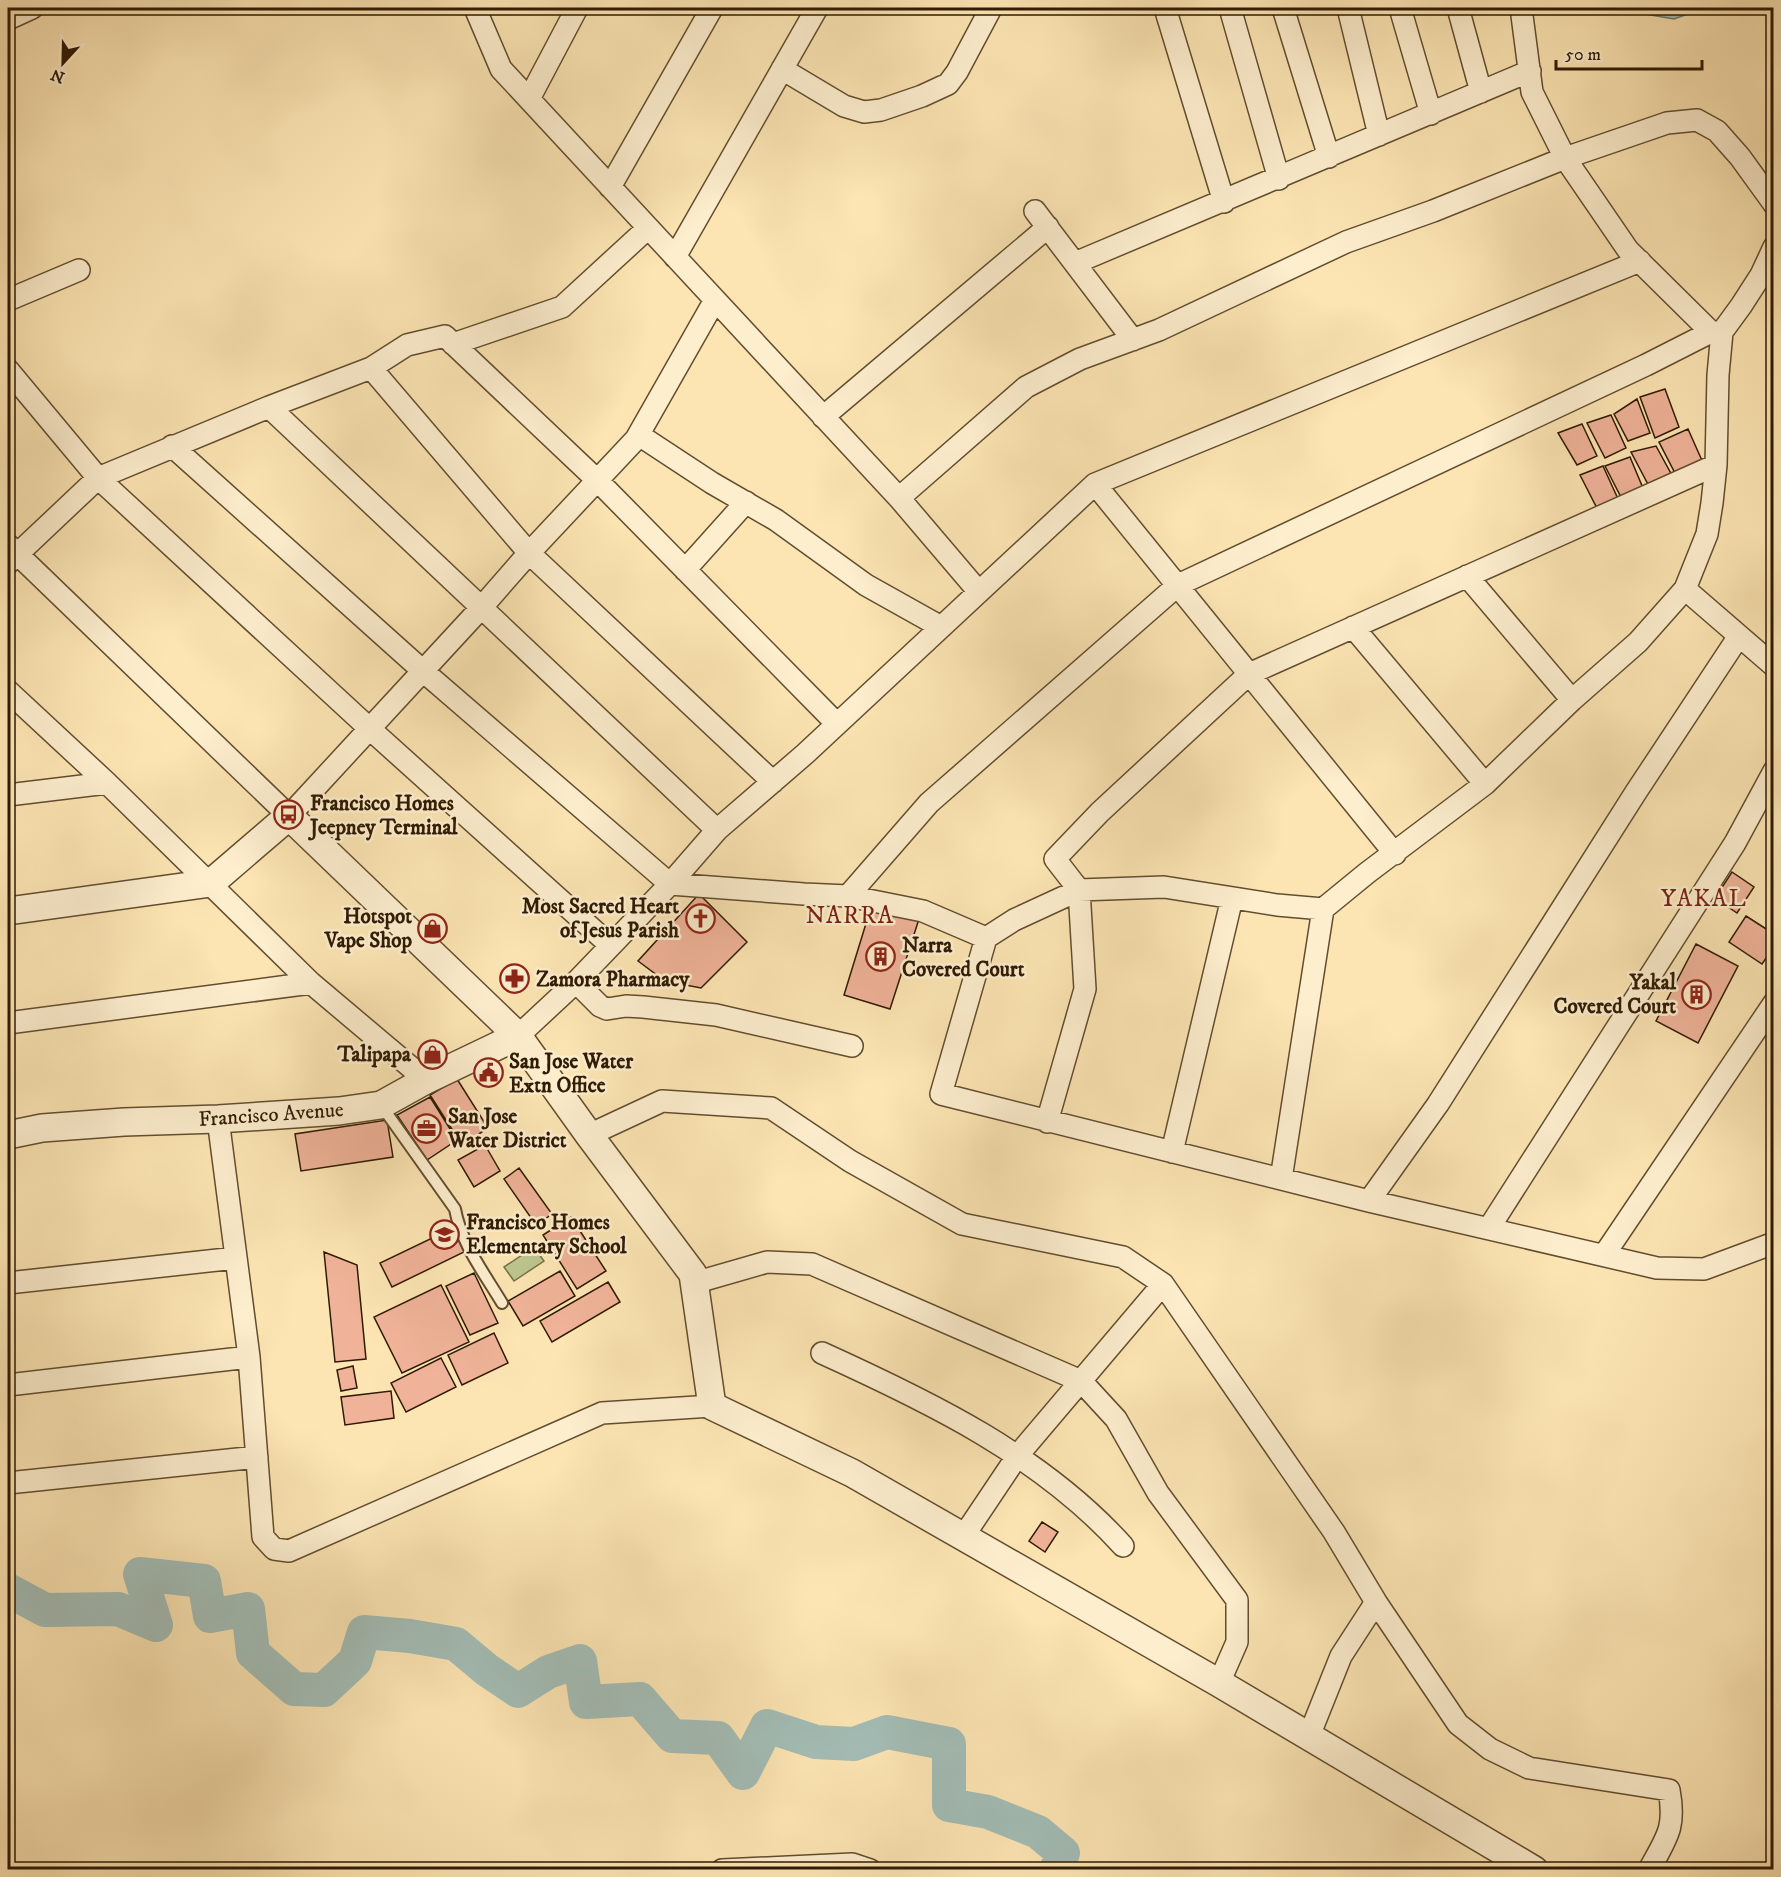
<svg xmlns="http://www.w3.org/2000/svg" width="1781" height="1877" viewBox="0 0 1781 1877" font-family="'IM FELL DW Pica',serif">
	<style>
		.green { fill: #bdc58e; stroke: #767048; stroke-width: 1.5 }
		.water { fill: #a3bdb6; stroke: #757c6e; stroke-width: 1.5 }
		.lines { fill: none; stroke-linecap: round; stroke-linejoin: round }
		.river { stroke: #a3bdb6; stroke-width: 34 }
		.building { fill: #f0b399; stroke: #2f1a03; stroke-width: 1.5 }
		.service-casing { stroke: #624d2f; stroke-width: 14 }
		.minor-casing { stroke: #624d2f; stroke-width: 24 }
		.tertiary-casing { stroke: #624d2f; stroke-width: 30 }
		.service { stroke: #fdeece; stroke-width: 10 }
		.minor { stroke: #fdeece; stroke-width: 21 }
		.tertiary { stroke: #fdeece; stroke-width: 27 }
		.labels { text-anchor: middle; stroke-width: 5; stroke-linejoin: round; paint-order: stroke }
		.poi-label { font-size: 21px; font-weight: bold; fill: #2f1a03; stroke: #fdeece; text-anchor: start }
		.street-label { font-size: 21px; fill: #2f1a03; stroke: #fdeece }
		.quarter-label { font-size: 24px; letter-spacing: 1.5px; fill: #7a1f14; stroke: #fdeece }
	</style>
	<rect width="100%" height="100%" fill="#fce5b3"/>
	<filter id="stains"><feTurbulence type="fractalNoise" baseFrequency=".00333" numOctaves="4"/><feColorMatrix values="0 0 0 0 .2 0 0 0 0 .09 0 0 0 0 .02 0 0 0 .5 -.17"/></filter>
	<radialGradient id="worn" r=".72"><stop offset=".6" stop-color="#630" stop-opacity="0"/><stop offset="1" stop-color="#630" stop-opacity=".3"/></radialGradient>
	<!-- green -->
	<path class="green" d="M534 1247 544 1261 514 1281 504 1267Z"/>
	<!-- water -->
	<path class="water" d="M1633 8H1705L1674 19 1639 13Z"/>
	<g class="lines">
		<!-- river -->
		<path class="river" d="M8 1590 45 1610 118 1609 156 1625 140 1574 204 1581 210 1616 248 1609 253 1653 294 1689 324 1690 355 1661 364 1632 410 1636 456 1644 487 1670 518 1691 548 1672 580 1661 586 1702 640 1699 672 1736 718 1738 743 1773 767 1726 816 1742 854 1744 887 1732 949 1744V1805L988 1812 1038 1832 1063 1853 1056 1870"/>
	</g>
	<!-- building -->
	<path class="building" d="M1665 389 1679 427 1655 438 1640 397Z
		M1637 399 1650 433 1628 441 1614 414Z
		M1611 415 1626 448 1605 458 1587 423Z
		M1582 424 1597 456 1577 465 1558 433Z
		M1688 429 1704 465 1677 477 1659 442Z
		M1656 446 1674 479 1651 490 1631 452Z
		M1630 457 1645 493 1624 503 1605 466Z
		M1603 466 1624 512 1604 522 1580 475Z
		M1732 872 1754 887 1737 913 1715 898Z
		M699 894 747 942 701 988 665 981 638 961Z
		M872 904 919 919 890 1009 844 995Z
		M1746 916 1774 934V947L1762 964 1729 942Z
		M1696 944 1738 966 1698 1043 1656 1021Z
		M457 1079 488 1128 462 1145 430 1095Z
		M430 1097 457 1140 427 1160 397 1115Z
		M387 1120 393 1157 301 1171 295 1134Z
		M485 1145 500 1171 474 1187 458 1160Z
		M519 1168 552 1214 536 1225 504 1179Z
		M571 1217 606 1271 577 1289 543 1235Z
		M453 1228 464 1252 392 1287 380 1263Z
		M324 1252 357 1265 366 1359 335 1362Z
		M560 1271 575 1296 523 1326 508 1301Z
		M474 1273 498 1323 470 1335 446 1286Z
		M608 1282 620 1302 552 1342 540 1321Z
		M441 1285 469 1342 402 1373 374 1317Z
		M494 1333 508 1363 462 1385 448 1355Z
		M441 1358 456 1387 406 1412 391 1383Z
		M353 1366 357 1388 341 1391 337 1370Z
		M391 1391 394 1418 345 1425 341 1397Z
		M1042 1522 1058 1532 1045 1552 1029 1541Z"/>
	<g class="lines">
		<defs>
			<path id="service" d="M381 1105 455 1209C461 1243 484 1273 502 1303"/>
			<path id="minor" d="M475 8 501 69 899 498 979 592
				M1165 8 1224 202
				M1230 8 1279 179
				M1283 8 1329 157
				M1348 8 1379 135
				M1400 8 1431 114
				M1458 8 1481 92
				M1521 8 1532 92 1565 158 1628 250 1711 332
				M8 19 32 8
				M782 69 844 106 864 112 881 110 922 96 948 84 957 72 991 8
				M529 99 577 8
				M610 187 712 8
				M1035 211 1133 340
				M675 257 817 8
				M1075 263 1530 71
				M8 300 79 270
				M453 344 562 307 648 228
				M371 368 407 345 445 336 598 481 837 724
				M8 370 98 478 370 729 610 945
				M269 407 717 830
				M823 417 1048 227
				M639 435 712 483 776 520 866 585 941 627
				M172 446 423 671 670 884 804 894 848 896 923 911 986 938 1014 920 1079 890 1164 887 1277 905 1323 909 1367 873 1485 784 1572 700 1638 642 1685 589 1707 534 1712 503 1716 465 1718 375 1722 332 1741 306 1761 275 1774 247
				M1095 484 1395 854
				M899 498 1026 387 1080 359 1159 330 1346 242 1433 211 1565 158 1667 123 1697 120 1717 131 1740 157 1774 204
				M8 545 289 816 481 608 529 553 636 439 715 300
				M8 563 98 478 269 407 371 368 529 553 773 782
				M685 570 746 502
				M1467 576 1572 700
				M1685 589 1774 666
				M1353 627 1485 784
				M8 691 107 783 311 983 426 1080
				M8 795 107 783
				M848 896 929 803 1178 585 1646 365 1711 332H1722
				M986 938 941 1094 1369 1201 1657 1268 1704 1269 1774 1243
				M576 982 600 1006 607 1009 626 1006 643 1007 716 1015 852 1046
				M8 1023 311 983
				M518 1036 576 982 670 884 717 830 805 754 1095 484 1640 261
				M218 1119 249 1357 263 1537 274 1549 289 1551 602 1413 712 1406
				M1047 1122 1085 989 1079 890 1055 859 1100 812 1249 674 1716 465
				M589 1135 662 1101 771 1108 850 1161 962 1224 1123 1257 1163 1284 1334 1532 1376 1602 1458 1724 1490 1749 1529 1768 1669 1790C1676 1828 1667 1837 1649 1870
				M1172 1152 1232 898
				M1281 1179 1323 909
				M1369 1201 1438 1104 1636 792 1739 636
				M1489 1228 1735 843 1774 771
				M1604 1255 1774 1003
				M8 1283 236 1258
				M694 1283 767 1262 812 1264 1081 1381 1116 1419 1158 1493 1237 1600V1642L1219 1683
				M822 1353C930 1402 1042 1456 1123 1546
				M8 1385 249 1357
				M8 1483 257 1457
				M963 1537 1018 1455 1163 1284
				M1309 1736 1341 1656 1376 1602
				M722 1870 852 1864 870 1870"/>
			<path id="tertiary" d="M8 911 211 883 289 816 518 1036 589 1135 693 1274 712 1406 852 1473 1219 1683 1534 1870
				M8 1135 42 1128 124 1122 218 1119 339 1111 381 1105 426 1080 518 1036"/>
		</defs>
		<!-- service casing -->
		<use href="#service" class="service-casing"/>
		<!-- minor casing -->
		<use href="#minor" class="minor-casing"/>
		<!-- tertiary casing -->
		<use href="#tertiary" class="tertiary-casing"/>
		<!-- service -->
		<use href="#service" class="service"/>
		<!-- minor -->
		<use href="#minor" class="minor"/>
		<!-- tertiary -->
		<use href="#tertiary" class="tertiary"/>
	</g>
	<!-- icons -->
	<defs>
		<symbol id="bus-ring" viewBox="-11 -11 22 22"><circle r="9.5" fill="#fdeece" stroke="#8f2418" stroke-width="1.5"/><path d="M-5-6H5V4H4V6H2V4H-2V6H-4V4H-5ZM-3.5-4V0h7V-4ZM-3.5 1.2v1.5H-2V1.2ZM2 1.2v1.5H3.5V1.2Z" fill="#8f2418"/></symbol>
		<symbol id="church-ring" viewBox="-11 -11 22 22"><circle r="9.5" fill="#fdeece" stroke="#8f2418" stroke-width="1.5"/><path d="M-1.2-6h2.4v3.5h3.3v2.4h-3.3V6h-2.4V-.1h-3.3v-2.4h3.3Z" fill="#8f2418"/></symbol>
		<symbol id="shop-ring" viewBox="-11 -11 22 22"><circle r="9.5" fill="#fdeece" stroke="#8f2418" stroke-width="1.5"/><path d="M-5-2.5h2.3a2.7 3.5 0 0 1 5.4 0H5L5.5 6h-11ZM-1.5-2.5h3a1.5 2.3 0 0 0-3 0Z" fill="#8f2418"/></symbol>
		<symbol id="building-ring" viewBox="-11 -11 22 22"><circle r="9.5" fill="#fdeece" stroke="#8f2418" stroke-width="1.5"/><path d="M-4-6H4V6H1V3H-1V6H-4ZM-2.5-4.3h1.7v1.8h-1.7ZM.8-4.3h1.7v1.8H.8ZM-2.5-1h1.7V.8h-1.7ZM.8-1h1.7V.8H.8Z" fill="#8f2418"/></symbol>
		<symbol id="pharmacy-ring" viewBox="-11 -11 22 22"><circle r="9.5" fill="#fdeece" stroke="#8f2418" stroke-width="1.5"/><path d="M-2-6h4v4h4v4h-4v4h-4v-4h-4v-4h4Z" fill="#8f2418"/></symbol>
		<symbol id="civic-ring" viewBox="-11 -11 22 22"><circle r="9.5" fill="#fdeece" stroke="#8f2418" stroke-width="1.5"/><path d="M-.6-6.5H3V-4.5H.6V-3L4-1V1h2V6H-6V1h2V-1L-.6-3ZM-1.2 2.5V6h2.4V2.5Z" fill="#8f2418"/></symbol>
		<symbol id="office-ring" viewBox="-11 -11 22 22"><circle r="9.5" fill="#fdeece" stroke="#8f2418" stroke-width="1.5"/><path d="M-6-3h4V-5.5h4V-3h4V5H-6ZM-1-4.5V-3h2v-1.5ZM-6 0V1H6V0Z" fill="#8f2418"/></symbol>
		<symbol id="school-ring" viewBox="-11 -11 22 22"><circle r="9.5" fill="#fdeece" stroke="#8f2418" stroke-width="1.5"/><path d="M0-5L7-2L0 1L-7-2ZM-4 1L0 2.5L4 1V4Q0 6-4 4Z" fill="#8f2418"/></symbol>
	</defs>
	<g fill-rule="evenodd">
		<use href="#bus-ring" x="272" y="798" width="33" height="33"/>
		<use href="#church-ring" x="684" y="902" width="33" height="33"/>
		<use href="#shop-ring" x="416" y="912" width="33" height="33"/>
		<use href="#building-ring" x="864" y="940" width="33" height="33"/>
		<use href="#pharmacy-ring" x="498" y="962" width="33" height="33"/>
		<use href="#building-ring" x="1680" y="978" width="33" height="33"/>
		<use href="#shop-ring" x="416" y="1038" width="33" height="33"/>
		<use href="#civic-ring" x="472" y="1056" width="33" height="33"/>
		<use href="#office-ring" x="410" y="1112" width="33" height="33"/>
		<use href="#school-ring" x="428" y="1218" width="33" height="33"/>
	</g>
	<g class="labels">
		<!-- poi labels -->
		<g class="poi-label">
			<text x="310" y="810">Francisco Homes<tspan x="310" dy="24">Jeepney Terminal</tspan></text>
			<text x="679" y="913" text-anchor="end">Most Sacred Heart<tspan x="679" dy="24">of Jesus Parish</tspan></text>
			<text x="412" y="923" text-anchor="end">Hotspot<tspan x="412" dy="24">Vape Shop</tspan></text>
			<text x="902" y="952">Narra<tspan x="902" dy="24">Covered Court</tspan></text>
			<text x="536" y="986">Zamora Pharmacy</text>
			<text x="1676" y="989" text-anchor="end">Yakal<tspan x="1676" dy="24">Covered Court</tspan></text>
			<text x="411" y="1061" text-anchor="end">Talipapa</text>
			<text x="509" y="1068">San Jose Water<tspan x="509" dy="24">Extn Office</tspan></text>
			<text x="448" y="1123">San Jose<tspan x="448" dy="24">Water District</tspan></text>
			<text x="466" y="1229">Francisco Homes<tspan x="466" dy="24">Elementary School</tspan></text>
		</g>
		<!-- street labels -->
		<g class="street-label">
			<text transform="translate(271 1114) rotate(-4)" y="7">Francisco Avenue</text>
		</g>
		<!-- quarter labels -->
		<g class="quarter-label">
			<text x="1704" y="906">YAKAL</text>
			<text x="850" y="923">NARRA</text>
		</g>
	</g>
	<!-- margin -->
	<rect width="1781" height="1877" fill="none" stroke="#fce5b3" stroke-width="30"/>
	<rect x="9" y="9" width="1763" height="1859" fill="none" stroke="#2f1a03" stroke-width="3"/>
	<rect x="15" y="15" width="1751" height="1847" fill="none" stroke="#2f1a03" stroke-width="1.5"/>
	<!-- north arrow -->
	<g transform="translate(63 63) rotate(202)" stroke="#fdeece" stroke-width="4.5" paint-order="stroke">
	<path d="M0-4.5L10 22L0 15L-10 22Z" fill="#2f1a03"/>
	<text y="-9" font-size="16" font-weight="bold" text-anchor="middle" fill="#2f1a03">N</text>
	</g>
	<!-- scale -->
	<path d="M1556 60v9h146v-9" fill="none" stroke="#2f1a03" stroke-width="3"/>
	<text x="1565" y="60" font-size="18" fill="#2f1a03" stroke="#fdeece" stroke-width="4.5" paint-order="stroke">50 m</text>
	<rect width="100%" height="100%" filter="url(#stains)"/>
	<rect width="100%" height="100%" fill="url(#worn)"/>
</svg>
